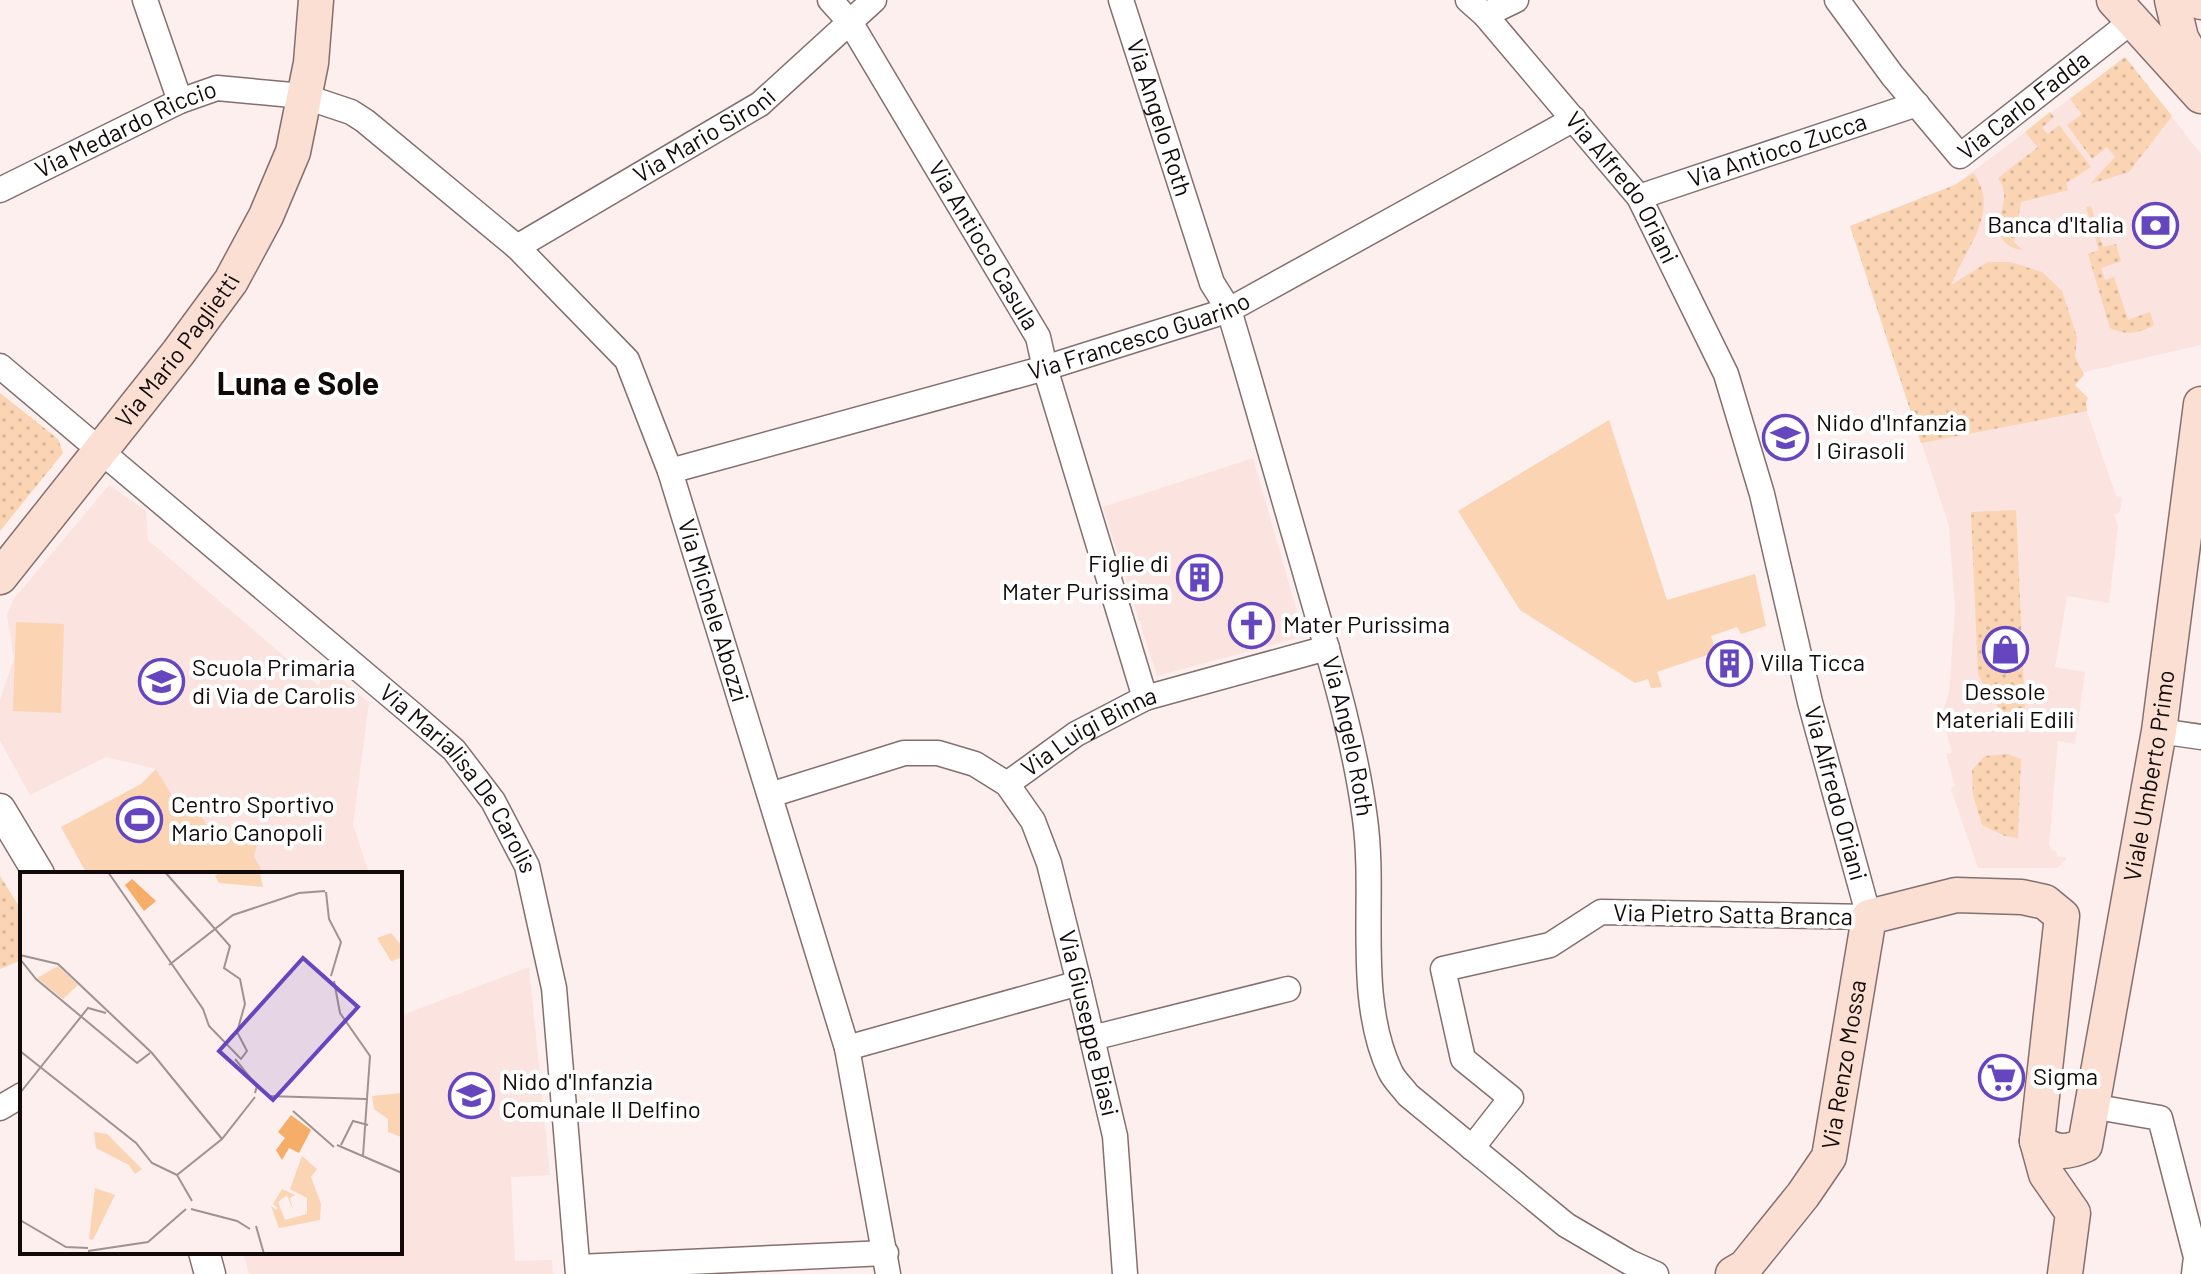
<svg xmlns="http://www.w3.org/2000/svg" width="2201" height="1274" viewBox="0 0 2201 1274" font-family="Barlow,sans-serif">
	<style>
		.built { fill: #fbe3e0 }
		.grass { fill: url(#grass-dots) }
		.garden { fill: #fad4b3 }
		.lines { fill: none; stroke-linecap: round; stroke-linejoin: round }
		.minor-casing { stroke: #83706e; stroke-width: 27 }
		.tertiary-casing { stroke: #83706e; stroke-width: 33 }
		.secondary-casing { stroke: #83706e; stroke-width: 37 }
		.minor { stroke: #fff; stroke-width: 24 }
		.tertiary { stroke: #fff; stroke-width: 30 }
		.secondary { stroke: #fbdfd2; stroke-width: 34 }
		.labels { text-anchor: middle; stroke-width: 8; stroke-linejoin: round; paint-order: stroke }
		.street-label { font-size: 24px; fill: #110a09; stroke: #fff }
		.poi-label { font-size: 24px; fill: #110a09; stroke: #fff; text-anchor: start }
		.district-label { font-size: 32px; font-weight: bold; fill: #110a09; stroke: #fff }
		.inset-road { fill: none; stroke: #9e9392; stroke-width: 2 }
		.view { fill: #6546bf; fill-opacity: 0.15; stroke: #6546bf; stroke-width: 4 }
		.inset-edge { fill: none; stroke: #110a09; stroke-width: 4 }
	</style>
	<defs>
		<pattern id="grass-dots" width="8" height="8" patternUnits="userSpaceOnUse" patternTransform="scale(2)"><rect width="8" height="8" fill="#fad4b3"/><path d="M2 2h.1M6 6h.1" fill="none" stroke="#d5b599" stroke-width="1.8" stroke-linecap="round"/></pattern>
	</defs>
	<rect width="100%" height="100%" fill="#fcefed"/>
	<!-- built -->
	<path class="built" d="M2125 57 2201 154V345L2084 372 2075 385 2088 398 2086 402 2087 412 2116 496 2122 497 2120 512 2114 515 2118 526 2109 603 2067 596 2055 667 2085 672 2075 744 2058 741 2049 845 2052 850 2056 851 2057 856 2067 858 2057 868H1978L1951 789 1955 786 1946 754 1952 753 1942 714 1949 693 1955 609 1949 526 1850 226 1955 185Z
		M1253 458 1304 636 1157 676 1103 507Z
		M109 485 146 511 148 540 319 686 325 664 369 703 353 824 369 874H264L254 858 258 836 206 824 183 815 156 769 106 757 30 795 0 741V700L14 659 7 615 13 600Z
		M529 967 550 1175 511 1177 515 1261 552 1260 553 1274H249L243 1252H400V1016Z"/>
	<!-- grass -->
	<path class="grass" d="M2125 57 2172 116 2129 172 2090 184 2115 157 2107 147 2092 159 2067 125 2082 114 2070 99Z
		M2050 112 2054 117 2042 128 2048 134 2059 125 2091 167 2066 183 2068 190 2021 202 2014 242 2022 250C2008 248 2003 242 1997 229 2000 210 2011 196 1998 178L2038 147 2025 132Z
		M1973 173C2002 210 1965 249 1951 285L1988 262H2010L2042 272 2062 291 2077 337 2075 357 2084 375 2075 385 2088 398 2086 402 2087 411 1921 443 1850 226 1955 185Z
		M2091 206 2103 247 2116 244 2121 261 2101 268 2105 280 2114 277 2128 320 2150 312 2154 325C2140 333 2126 336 2110 328L2088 254 2099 250 2086 207Z
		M0 393 58 439 63 453 0 531Z
		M2016 510 2025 711 2002 712 1989 696 1978 674 1971 512Z
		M2008 754 2021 759 2018 838 2005 836 1982 825 1973 795 1972 770 1985 756Z
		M0 876 22 911V960L0 969Z"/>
	<!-- garden -->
	<path class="garden" d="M1609 420 1667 600 1755 574 1766 626 1741 634 1737 627 1711 636 1716 652 1657 672 1662 687 1651 688 1648 679 1635 683 1520 610 1458 511Z
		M16 622 64 624 61 713 13 711Z
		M156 769 183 814 196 807 206 824 259 836 254 857 264 874H87L61 827 141 784Z"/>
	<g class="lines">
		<defs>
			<g id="minor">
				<path d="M145 0 180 101"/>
				<path id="s1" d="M830 0 850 22 1038 337 1045 368 1145 698"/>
				<path id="s2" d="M1121 0 1212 283 1229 310C1255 397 1280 484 1305 572 1328 653 1354 735 1365 819 1376 899 1355 997 1390 1071 1394 1080 1402 1087 1408 1095L1566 1225 1629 1262 1656 1274"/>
				<path id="s3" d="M1468 0 1485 15 1639 197 1726 374 1762 494 1810 702 1869 917 1601 912 1550 945 1443 969 1463 1059 1511 1098 1472 1148"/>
				<path id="s4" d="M1837 0 1892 75 1960 156 2132 21"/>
				<path d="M1485 15 1516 0"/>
				<path id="s5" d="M0 190 180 101 217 88 303 96 351 112 365 121 517 247 627 360 670 471 847 1048 888 1274"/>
				<path id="s6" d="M1639 197 1917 104"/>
				<path id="s7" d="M517 247 760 104 874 0"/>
				<path id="s8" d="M0 366 411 713 454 750 493 801 527 866 554 988 578 1274"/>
				<path id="s9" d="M670 471 1045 368 1229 310 1574 119"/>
				<path d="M2159 731 2201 737"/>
				<path id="s10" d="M1007 784 1076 734 1145 698 1327 648"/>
				<path id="s11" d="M770 795 904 753H938L975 764 1007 784 1033 821 1049 863 1079 983 1115 1136 1125 1274"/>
				<path d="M1092 1038 1288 989"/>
				<path d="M847 1048 1079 983"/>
				<path d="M2091 1106 2160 1118 2196 1257 2194 1274"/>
				<path d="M0 1108 22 1095"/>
				<path d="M578 1267 886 1253"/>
			</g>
			<path id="tertiary" d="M0 809 39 874
				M204 1252 210 1274"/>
			<g id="secondary">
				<path d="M2114 0 2201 96"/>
				<path d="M2172 0 2181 38 2201 74"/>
				<path d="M2201 0V2"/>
				<path id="s12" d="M0 577 178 353 231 281 266 216 293 152 311 63 316 0"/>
				<path id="s13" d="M2037 1141C2056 1153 2065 1154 2085 1145L2159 731 2201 404"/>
				<path id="s14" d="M1733 1274 1745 1267 1803 1195 1829 1157 1869 917 1956 895 2022 897 2045 902 2062 916 2037 1141 2046 1174 2073 1213 2065 1274"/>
			</g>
		</defs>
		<!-- minor casing -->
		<use href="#minor" class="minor-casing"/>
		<!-- tertiary casing -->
		<use href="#tertiary" class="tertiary-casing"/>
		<!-- secondary casing -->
		<use href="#secondary" class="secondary-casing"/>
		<!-- minor -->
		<use href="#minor" class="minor"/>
		<!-- tertiary -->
		<use href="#tertiary" class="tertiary"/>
		<!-- secondary -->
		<use href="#secondary" class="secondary"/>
	</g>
	<!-- icons -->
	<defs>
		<symbol id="bank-ring" viewBox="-11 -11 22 22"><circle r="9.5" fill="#fff" stroke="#6546bf" stroke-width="1.5"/><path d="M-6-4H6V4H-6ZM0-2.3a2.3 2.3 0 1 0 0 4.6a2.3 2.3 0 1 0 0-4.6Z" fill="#6546bf"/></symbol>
		<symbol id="school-ring" viewBox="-11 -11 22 22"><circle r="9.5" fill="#fff" stroke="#6546bf" stroke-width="1.5"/><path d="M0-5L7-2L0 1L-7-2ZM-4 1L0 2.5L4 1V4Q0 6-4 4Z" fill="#6546bf"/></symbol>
		<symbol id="building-ring" viewBox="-11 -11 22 22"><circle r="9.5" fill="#fff" stroke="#6546bf" stroke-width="1.5"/><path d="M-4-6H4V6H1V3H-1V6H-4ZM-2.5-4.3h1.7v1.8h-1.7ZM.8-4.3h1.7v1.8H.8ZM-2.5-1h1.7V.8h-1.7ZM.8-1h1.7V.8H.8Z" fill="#6546bf"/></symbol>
		<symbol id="church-ring" viewBox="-11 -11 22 22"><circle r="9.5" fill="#fff" stroke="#6546bf" stroke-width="1.5"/><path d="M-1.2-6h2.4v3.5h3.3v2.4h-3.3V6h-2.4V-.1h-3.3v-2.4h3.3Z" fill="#6546bf"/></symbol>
		<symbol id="shop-ring" viewBox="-11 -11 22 22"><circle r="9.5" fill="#fff" stroke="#6546bf" stroke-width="1.5"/><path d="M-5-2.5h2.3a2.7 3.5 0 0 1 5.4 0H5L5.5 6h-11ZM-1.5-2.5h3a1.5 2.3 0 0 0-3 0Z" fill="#6546bf"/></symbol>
		<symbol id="stadium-ring" viewBox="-11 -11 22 22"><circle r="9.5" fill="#fff" stroke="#6546bf" stroke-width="1.5"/><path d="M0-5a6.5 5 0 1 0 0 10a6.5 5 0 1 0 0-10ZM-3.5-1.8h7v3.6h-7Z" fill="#6546bf"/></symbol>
		<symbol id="supermarket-ring" viewBox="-11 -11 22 22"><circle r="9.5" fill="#fff" stroke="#6546bf" stroke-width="1.5"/><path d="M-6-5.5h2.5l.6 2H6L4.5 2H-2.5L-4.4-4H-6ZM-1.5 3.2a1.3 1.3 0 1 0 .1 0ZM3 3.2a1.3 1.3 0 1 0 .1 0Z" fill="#6546bf"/></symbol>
	</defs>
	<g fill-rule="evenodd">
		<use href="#bank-ring" x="2130" y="200" width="51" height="51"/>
		<use href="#school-ring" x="1760" y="412" width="51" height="51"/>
		<use href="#building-ring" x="1174" y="552" width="51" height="51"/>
		<use href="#church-ring" x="1226" y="600" width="51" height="51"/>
		<use href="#shop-ring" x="1980" y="624" width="51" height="51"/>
		<use href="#building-ring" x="1704" y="638" width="51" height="51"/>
		<use href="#school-ring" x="136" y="656" width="51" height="51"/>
		<use href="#stadium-ring" x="114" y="794" width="51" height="51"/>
		<use href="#supermarket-ring" x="1976" y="1052" width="51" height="51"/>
		<use href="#school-ring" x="446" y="1070" width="51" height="51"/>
	</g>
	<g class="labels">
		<!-- street labels -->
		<g class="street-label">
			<text dy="8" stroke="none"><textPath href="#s4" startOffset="280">Via Carlo Fadda</textPath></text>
			<text dy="8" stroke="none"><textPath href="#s2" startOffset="124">Via Angelo Roth</textPath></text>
			<text dy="8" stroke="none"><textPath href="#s5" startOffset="140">Via Medardo Riccio</textPath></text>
			<text dy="8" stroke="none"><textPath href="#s7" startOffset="218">Via Mario Sironi</textPath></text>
			<text dy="8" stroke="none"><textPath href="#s6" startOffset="146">Via Antioco Zucca</textPath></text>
			<text dy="8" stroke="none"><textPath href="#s3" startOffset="244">Via Alfredo Oriani</textPath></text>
			<text dy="8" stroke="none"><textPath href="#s1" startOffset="290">Via Antioco Casula</textPath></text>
			<text dy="8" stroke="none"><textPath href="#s9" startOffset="488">Via Francesco Guarino</textPath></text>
			<text dy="8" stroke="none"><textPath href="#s12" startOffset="288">Via Mario Paglietti</textPath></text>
			<text dy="8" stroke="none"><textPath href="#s5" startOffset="1014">Via Michele Abozzi</textPath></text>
			<text dy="8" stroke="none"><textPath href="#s10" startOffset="98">Via Luigi Binna</textPath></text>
			<text dy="8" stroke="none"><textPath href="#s2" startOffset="772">Via Angelo Roth</textPath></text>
			<text dy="8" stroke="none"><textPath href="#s13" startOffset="426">Viale Umberto Primo</textPath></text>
			<text dy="8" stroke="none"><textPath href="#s8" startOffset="620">Via Marialisa De Carolis</textPath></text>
			<text dy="8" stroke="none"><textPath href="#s3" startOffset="892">Via Alfredo Oriani</textPath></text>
			<text transform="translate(1733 915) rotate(1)" y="8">Via Pietro Satta Branca</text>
			<text dy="8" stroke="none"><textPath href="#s11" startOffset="506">Via Giuseppe Biasi</textPath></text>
			<text dy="8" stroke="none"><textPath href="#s14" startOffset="246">Via Renzo Mossa</textPath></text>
		</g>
		<!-- poi labels -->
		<g class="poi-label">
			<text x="2124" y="233" text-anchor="end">Banca d'Italia</text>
			<text x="1816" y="431">Nido d'Infanzia<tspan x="1816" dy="28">I Girasoli</tspan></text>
			<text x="1169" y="572" text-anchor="end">Figlie di<tspan x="1169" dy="28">Mater Purissima</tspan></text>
			<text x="1283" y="633">Mater Purissima</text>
			<text x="1760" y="671">Villa Ticca</text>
			<text x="192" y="676">Scuola Primaria<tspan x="192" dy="28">di Via de Carolis</tspan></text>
			<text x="2005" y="700" text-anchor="middle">Dessole<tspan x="2005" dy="28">Materiali Edili</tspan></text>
			<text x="171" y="813">Centro Sportivo<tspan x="171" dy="28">Mario Canopoli</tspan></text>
			<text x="2033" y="1085">Sigma</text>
			<text x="502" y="1090">Nido d'Infanzia<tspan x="502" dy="28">Comunale Il Delfino</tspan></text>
		</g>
		<!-- district labels -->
		<g class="district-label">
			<text x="298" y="395">Luna e Sole</text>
		</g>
	</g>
	<!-- overview -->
	<g transform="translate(20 872)">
		<rect width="382" height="382" fill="#fcefed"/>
		<path d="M38 94 58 113 43 127 17 106ZM74 260 87 262 122 297 115 302 109 293 76 276ZM282 284 297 297 291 305 301 332 300 348 259 356 251 334 256 338 258 336 253 332 262 317 275 323 270 326 273 338 267 323 258 330 265 348 287 342V326L270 317ZM75 316 95 323 73 368 69 367Z" fill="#fad4b3"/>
		<path d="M112 7 136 29 124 39 105 13ZM271 243 291 258 279 281 269 276 262 288 256 278 265 266 258 260Z" fill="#f5ad68"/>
		<path d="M201 0H245L240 2 243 15 199 11 195 4ZM371 61 382 74V85L372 89 380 92 371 89 357 66ZM382 221V264L381 265 368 260V247L354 237 352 224Z" fill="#fad4b3"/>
		<path class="inset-road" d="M88 0 183 137 189 154 221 187 227 179 217 160 225 132 220 107 204 96 210 74 145 0M306 20 309 47 321 70 311 104M0 83 38 92 132 181 202 267M0 87 16 107 117 191 130 181M149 93 213 43 279 21 305 19M314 109 320 141 350 184 343 284M0 179 116 271 132 291 157 303M215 187 237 214 235 221M0 221 68 136 86 141M247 224 346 227M273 239 314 275M317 273 382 301M321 273 333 249 348 253M157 303 202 267 235 225M157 303 172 329M171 337 217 349 230 357M0 348 46 375 68 376M236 354 244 382M68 379 128 370 166 337"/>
		<path class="view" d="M283 86 338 135 253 228 199 179Z"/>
		<rect width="382" height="382" class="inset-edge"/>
	</g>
</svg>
